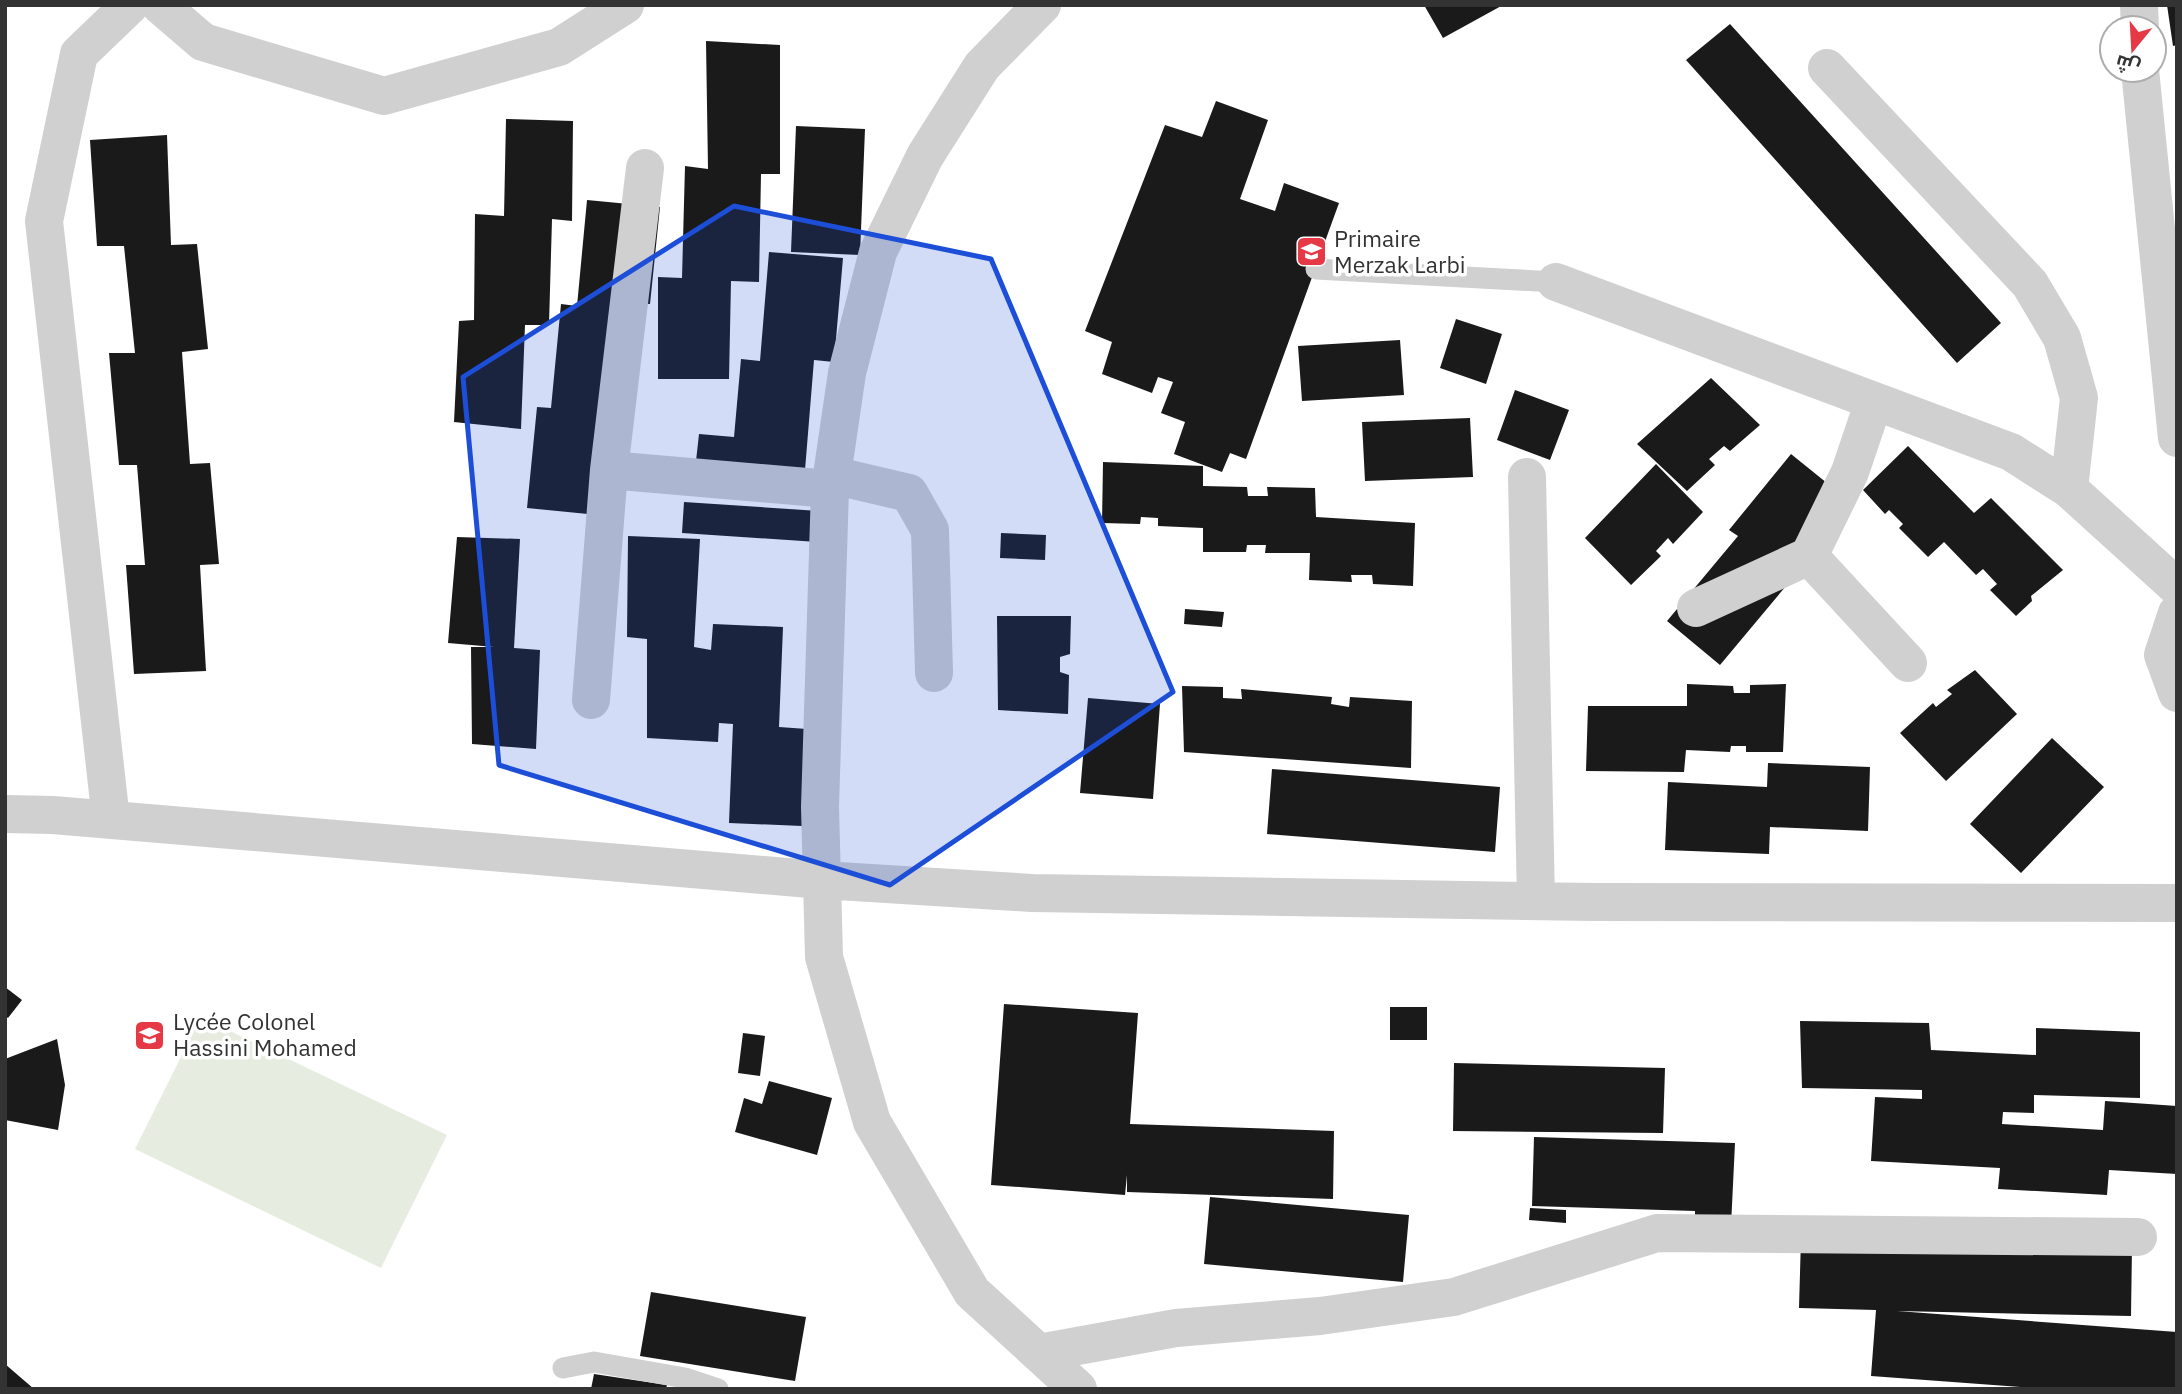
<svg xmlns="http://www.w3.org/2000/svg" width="2182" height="1394" viewBox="0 0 2182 1394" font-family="'IBM Plex Sans',Cairo,sans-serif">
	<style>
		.green { fill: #e6ecdf }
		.building { fill: #1a1a1a }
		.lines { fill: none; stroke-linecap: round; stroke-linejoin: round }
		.service { stroke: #d0d0d0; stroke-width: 21 }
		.minor { stroke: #d0d0d0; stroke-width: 38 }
		.marked { fill: #1d4ed8; fill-opacity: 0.2; stroke: #1d4ed8; stroke-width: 5; stroke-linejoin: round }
		.labels { text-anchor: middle; stroke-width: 7; stroke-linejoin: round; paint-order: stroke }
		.poi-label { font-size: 23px; fill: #333; stroke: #fff; text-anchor: start }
	</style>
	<rect width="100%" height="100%" fill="#fff"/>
	<!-- green -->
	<path class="green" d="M201 1017 447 1135 381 1268 135 1149Z"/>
	<!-- building -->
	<path class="building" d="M1424 5H1503L1443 38Z
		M2167 5H2177V45L2173 46Z
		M1730 24 2001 323 1957 363 1686 60Z
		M706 41 780 45V174H761L759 282 731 281 729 379H658V277L682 278 685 166 708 169Z
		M1216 101 1268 120 1240 199 1275 211 1284 183 1339 203 1246 459 1230 453 1222 472 1174 454 1185 422 1161 413 1173 382 1158 377 1152 393 1102 374 1112 342 1085 331 1165 125 1202 137Z
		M506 119 573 121 572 221 552 219 549 325H525L521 429 454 422 459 321 474 320 475 214 504 216Z
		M796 126 865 129 860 255 791 252Z
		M167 135 171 245 197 244 208 349 182 352 190 464 210 463 219 564 200 565 206 671 134 674 126 565H145L137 465H119L109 353H135L124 246H97L90 140Z
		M587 200 660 207 650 304 635 303 598 515 527 508 537 407 551 408 561 304 577 306Z
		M769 252 843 258 834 362 814 360 805 470 696 461 699 434 734 437 741 359 760 361Z
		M1456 319 1502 334 1486 384 1440 368Z
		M1400 340 1404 395 1302 401 1298 346Z
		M1711 378 1760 425 1730 451 1724 446 1709 459 1715 465 1687 491 1637 444Z
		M1515 390 1569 410 1550 460 1497 440Z
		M1470 418 1473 477 1365 481 1362 422Z
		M1908 446 1974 513 1991 498 2063 570 2031 596 2032 601 2016 616 1990 590 1997 584 1983 569 1976 575 1944 542 1928 557 1899 528 1903 524 1889 510 1885 514 1863 490Z
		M1791 454 1843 496 1786 586 1720 665 1667 621 1738 536 1729 530Z
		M1103 462 1203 466V486L1247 487 1248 496H1268L1267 487 1315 488 1316 517 1415 523 1413 586 1373 584 1372 575H1351L1352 582 1309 580 1310 553H1265L1266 545H1247L1246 552H1203V528L1158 526V518L1141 517 1140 524 1102 523Z
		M1656 464 1703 512 1673 544 1668 538 1656 551 1661 556 1631 585 1585 538Z
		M684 502 834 512 832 543 682 533Z
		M1001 533 1046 535 1045 560 1000 558Z
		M628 536 700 539 694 647 711 650 713 624 783 627 779 727 807 729 802 826 729 823 733 724 719 723 718 742 647 738V639L627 637Z
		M457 537 520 539 514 648 540 650 536 749 472 744 471 647H494L448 643Z
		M1185 609 1224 612 1222 627 1184 624Z
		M997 616H1071L1070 654 1060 657V672L1069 675 1068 714 998 710Z
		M1975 670 2017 714 1946 781 1900 733 1933 703 1936 707 1952 694 1947 690Z
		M1687 684 1733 686 1734 693H1750V685L1786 684 1783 752H1746V746H1731L1730 752 1686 750 1684 772 1586 771 1588 706H1687Z
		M1182 686 1223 687V698L1242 699 1241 689 1332 697 1331 704 1349 707 1350 697 1412 701 1411 768 1184 752Z
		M1088 698 1160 704 1153 799 1080 793Z
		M2052 738 2104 787 2021 873 1970 824Z
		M1768 763 1870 767 1868 831 1770 827 1769 854 1665 850 1668 782 1767 787Z
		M1272 769 1500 787 1495 852 1267 834Z
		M5 987 22 1000 8 1018 5 1016Z
		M1004 1004 1138 1013 1130 1124 1334 1131 1333 1199 1127 1192V1175L1125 1195 991 1185Z
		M1390 1007H1427V1040H1390Z
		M1800 1021 1929 1023 1931 1050 2036 1055V1028L2140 1032V1098L2034 1095V1113L2003 1112 2002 1124 2103 1130 2105 1101 2177 1106V1174L2109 1170 2107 1195 1998 1189 2000 1168 1871 1161 1875 1097 1922 1099V1090L1802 1088Z
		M743 1033 765 1036 760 1076 738 1073Z
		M57 1039 65 1085 58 1130 5 1120V1059Z
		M1454 1063 1665 1068 1663 1133 1453 1131Z
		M769 1081 832 1098 817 1155 735 1132 744 1098 762 1104Z
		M1534 1137 1735 1143 1731 1226 1695 1225V1211L1532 1206Z
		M1210 1197 1409 1215 1403 1282 1204 1264Z
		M1530 1208 1566 1210V1223L1529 1220Z
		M1801 1238 2132 1247 2131 1316 1897 1311 2177 1332V1389H2046L1871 1376 1876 1310 1799 1308Z
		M651 1292 806 1317 795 1381 640 1356Z
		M5 1364 34 1389H5Z
		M594 1374 667 1385 666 1389H591Z"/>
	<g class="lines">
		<!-- service -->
		<path class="service" d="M1316 269 1556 282
			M563 1368 594 1362 685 1378 718 1389"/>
		<!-- minor -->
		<path class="minor" d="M160 5 203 42 384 96 559 47 625 5
			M1042 5 982 66 925 156 878 252 847 373 830 489 820 807 824 957 872 1122 972 1292 1078 1389
			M2139 5 2140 28
			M1827 68 2030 284 2062 338 2079 398 2069 489
			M2140 70 2177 438
			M1556 282 2011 452 2069 489 2177 587
			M609 470 645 168
			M832 475 909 493 930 530 934 673
			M1527 477 1536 901
			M1809 556 1908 663
			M1696 608 1809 556 1850 472 1874 401
			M2177 613 2163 655 2177 693
			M591 700 609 470 830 489
			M5 814 53 815 822 880 1032 893 1594 902 2177 903
			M111 820 44 221 79 54 130 5
			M1039 1353 1176 1328 1320 1316 1454 1297 1657 1233 2138 1237"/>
	</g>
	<!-- marked area -->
	<path class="marked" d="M734 206 991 259 1173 692 890 885 499 765 463 377Z"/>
	<!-- icons -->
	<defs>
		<symbol id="school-square" viewBox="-11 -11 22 22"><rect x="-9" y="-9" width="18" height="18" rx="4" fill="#e63946" stroke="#fff"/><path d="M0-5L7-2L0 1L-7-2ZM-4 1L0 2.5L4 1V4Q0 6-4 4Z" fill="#fff"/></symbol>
	</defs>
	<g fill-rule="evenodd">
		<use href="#school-square" x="1294" y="234" width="35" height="35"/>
		<use href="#school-square" x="132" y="1018" width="35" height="35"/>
	</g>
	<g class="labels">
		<!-- poi labels -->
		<g class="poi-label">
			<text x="1334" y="247">Primaire<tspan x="1334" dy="26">Merzak Larbi</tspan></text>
			<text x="173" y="1030">Lycée Colonel<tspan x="173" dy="26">Hassini Mohamed</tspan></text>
		</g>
	</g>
	<!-- border -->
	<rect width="2182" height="1394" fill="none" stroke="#333333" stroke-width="14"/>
	<!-- north arrow -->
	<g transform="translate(2133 49) rotate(198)"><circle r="33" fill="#ffffff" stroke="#adadad" stroke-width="2"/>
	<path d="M0-5L12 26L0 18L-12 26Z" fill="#e63946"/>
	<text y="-10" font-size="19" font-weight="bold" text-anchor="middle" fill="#333333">ش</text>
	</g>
</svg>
